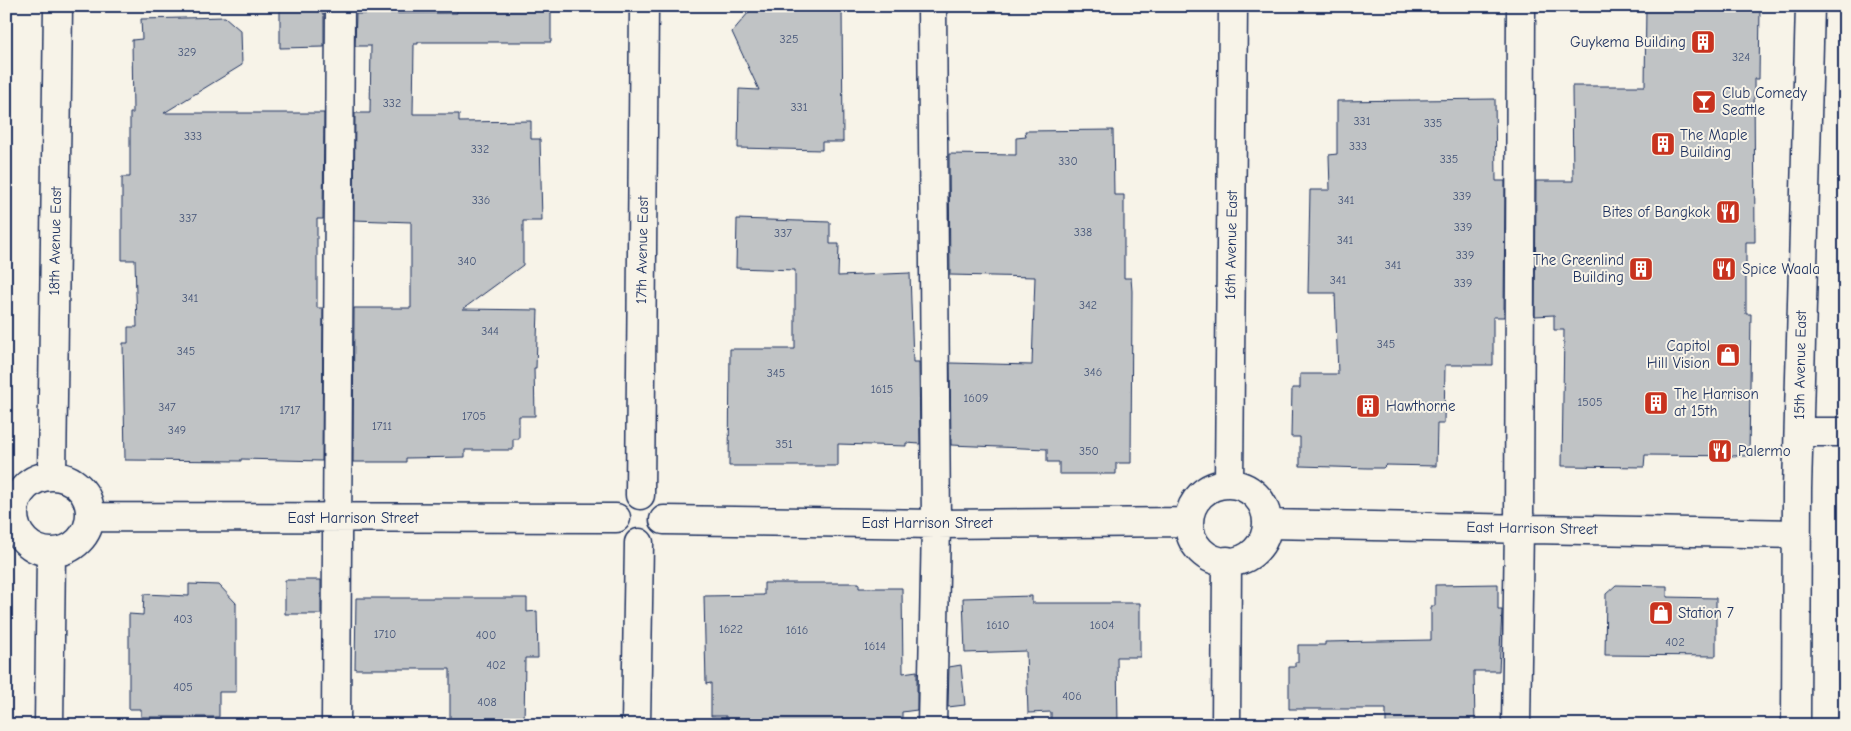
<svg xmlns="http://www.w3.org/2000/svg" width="1851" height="731" viewBox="0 0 1851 731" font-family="'Comic Neue',sans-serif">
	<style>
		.building { fill: #c0c3c5; stroke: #1b2f5e }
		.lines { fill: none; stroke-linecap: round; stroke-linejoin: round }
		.minor-casing { stroke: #1b2f5e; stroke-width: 31 }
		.minor { stroke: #f7f3e8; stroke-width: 28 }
		.labels { text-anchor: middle; stroke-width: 4; stroke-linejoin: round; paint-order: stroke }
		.number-label { font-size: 12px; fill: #445478 }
		.poi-label { font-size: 15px; fill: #1b2f5e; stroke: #f7f3e8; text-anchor: start }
		.street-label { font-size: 15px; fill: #1b2f5e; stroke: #f7f3e8 }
	</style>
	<rect width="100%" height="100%" fill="#f7f3e8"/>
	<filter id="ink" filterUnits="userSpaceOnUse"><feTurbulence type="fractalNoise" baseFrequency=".02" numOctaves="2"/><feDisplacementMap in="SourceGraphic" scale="10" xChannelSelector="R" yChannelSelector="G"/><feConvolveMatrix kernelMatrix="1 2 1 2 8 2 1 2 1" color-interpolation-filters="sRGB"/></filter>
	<g filter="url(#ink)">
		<!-- building -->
		<path class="building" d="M280 6H322V14H324V47L280 48Z
			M457 6H551V42H418V44H414L413 114H459V122L531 121V139H540L542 221H523V265L463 309 538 310 536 368H534L535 416H519V439H513V450H465V457L406 458V462H353L354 308H411V222L354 220 355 113H370L371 46H355L356 14 457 13Z
			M754 6 842 7 843 142H822V150L738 148 739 89 759 90 732 32Z
			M1646 6 1760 7 1759 79H1754L1755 242H1746V314H1751L1749 456 1645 455 1644 467 1562 466 1564 330H1554V315L1535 316 1536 181H1573L1572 86H1645Z
			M225 17 241 31 242 65 164 113H324L323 219H317V308H323L322 461 241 459V461L125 460 123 343H128V327H137L135 260H122V177H130V113H133L132 40 142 39 141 19Z
			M1495 99 1496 181H1505L1504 317H1493V365H1445L1444 424H1437L1436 466 1386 465 1383 468H1367L1300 466V437H1291L1292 388H1300V374H1338L1335 293H1308L1310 190H1330L1329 155 1337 154V101Z
			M1113 130 1114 195H1124V278H1131L1132 291 1131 463H1116V474H1059V462H1047V449L951 445 950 363 1032 365 1035 277 950 275 949 154 1016 155V138L1026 137 1025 131Z
			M737 219 830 222V244H839L838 276 910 273 913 362H919L920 444 906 443V446L838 444V466H729L730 349H795V270L736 268Z
			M285 580H321V614H285Z
			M764 583H859V588H902L903 673 917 671V710L902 712V725H726V716H711V683L706 684 704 596 764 595Z
			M189 584 219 585 236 603V692H219V717H141V709H129V614L143 615 144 594 189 596Z
			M1498 584V610H1502L1499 671H1474L1475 725H1386V709H1289V667H1295V662H1298V645H1325V642L1431 640V606H1435V585Z
			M1616 585 1667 586V597L1716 598V656L1605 655 1606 594Z
			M1032 596V603H1140V657H1117L1118 725H1051V712L1028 713 1026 651 965 653 963 598Z
			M356 598H527V612L537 611 538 658H525L524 725H450V669H355Z
			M961 665 965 705 948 707 949 667Z"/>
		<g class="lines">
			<defs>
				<path id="minor" d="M1799 432H1845
					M52 475 58 6
					M14 514a38 38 0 1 1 76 0a38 38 0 1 1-76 0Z
					M1229 484 1233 6
					M1189 523a39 39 0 1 1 78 0a39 39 0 1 1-78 0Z
					M640 495 644 6
					M91 517 616 518
					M664 520 936 524 1189 522
					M1267 524 1797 534
					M49 725 51 552
					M336 725 340 6
					M636 725 639 543
					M932 725 936 524 932 6
					M1226 725 1227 561
					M1516 725 1519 528 1521 6
					M1796 725 1797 489 1810 6"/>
			</defs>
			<!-- minor casing -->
			<use href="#minor" class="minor-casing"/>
			<!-- minor -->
			<use href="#minor" class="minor"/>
		</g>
	</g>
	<!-- icons -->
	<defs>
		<symbol id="building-square" viewBox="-11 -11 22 22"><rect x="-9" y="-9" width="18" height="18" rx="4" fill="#c8321e" stroke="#f7f3e8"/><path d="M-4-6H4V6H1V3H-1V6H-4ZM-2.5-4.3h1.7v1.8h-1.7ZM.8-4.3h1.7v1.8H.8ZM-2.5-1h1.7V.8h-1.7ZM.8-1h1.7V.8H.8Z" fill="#fff"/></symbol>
		<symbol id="bar-square" viewBox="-11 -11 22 22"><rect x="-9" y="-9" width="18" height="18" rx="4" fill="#c8321e" stroke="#f7f3e8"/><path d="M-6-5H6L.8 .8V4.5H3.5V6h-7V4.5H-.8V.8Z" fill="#fff"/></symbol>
		<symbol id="restaurant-square" viewBox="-11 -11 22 22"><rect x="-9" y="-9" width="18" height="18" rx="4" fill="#c8321e" stroke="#f7f3e8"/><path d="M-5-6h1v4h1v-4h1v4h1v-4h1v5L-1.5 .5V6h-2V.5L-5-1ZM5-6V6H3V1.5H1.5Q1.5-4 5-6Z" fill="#fff"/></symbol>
		<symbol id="shop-square" viewBox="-11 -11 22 22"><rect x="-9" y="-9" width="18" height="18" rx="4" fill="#c8321e" stroke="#f7f3e8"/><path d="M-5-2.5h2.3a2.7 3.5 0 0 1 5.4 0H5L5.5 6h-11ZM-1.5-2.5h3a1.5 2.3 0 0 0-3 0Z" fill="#fff"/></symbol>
	</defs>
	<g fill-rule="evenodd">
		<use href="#building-square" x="1689" y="28" width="28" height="28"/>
		<use href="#bar-square" x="1690" y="88" width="28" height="28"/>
		<use href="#building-square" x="1649" y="130" width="28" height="28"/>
		<use href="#restaurant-square" x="1714" y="198" width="28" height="28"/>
		<use href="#building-square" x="1627" y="255" width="28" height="28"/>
		<use href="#restaurant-square" x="1710" y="255" width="28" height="28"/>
		<use href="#shop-square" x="1714" y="341" width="28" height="28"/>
		<use href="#building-square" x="1642" y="389" width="28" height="28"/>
		<use href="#building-square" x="1354" y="392" width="28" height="28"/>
		<use href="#restaurant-square" x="1706" y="437" width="28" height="28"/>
		<use href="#shop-square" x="1647" y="599" width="28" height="28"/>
	</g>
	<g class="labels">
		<!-- number labels -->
		<g class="number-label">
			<text x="789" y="43">325</text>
			<text x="187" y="56">329</text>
			<text x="1741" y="61">324</text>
			<text x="392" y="107">332</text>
			<text x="799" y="111">331</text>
			<text x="1362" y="125">331</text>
			<text x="1433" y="127">335</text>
			<text x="193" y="140">333</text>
			<text x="1358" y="150">333</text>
			<text x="480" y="153">332</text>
			<text x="1449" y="163">335</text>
			<text x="1068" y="165">330</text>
			<text x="1462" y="200">339</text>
			<text x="481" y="204">336</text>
			<text x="1346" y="204">341</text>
			<text x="188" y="222">337</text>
			<text x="1463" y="231">339</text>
			<text x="1083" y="236">338</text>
			<text x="783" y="237">337</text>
			<text x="1345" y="244">341</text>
			<text x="1465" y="259">339</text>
			<text x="467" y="265">340</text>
			<text x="1393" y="269">341</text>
			<text x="1338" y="284">341</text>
			<text x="1463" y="287">339</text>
			<text x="190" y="302">341</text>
			<text x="1088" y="309">342</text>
			<text x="490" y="335">344</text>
			<text x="1386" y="348">345</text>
			<text x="186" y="355">345</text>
			<text x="1093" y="376">346</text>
			<text x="776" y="377">345</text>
			<text x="882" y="393">1615</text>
			<text x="976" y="402">1609</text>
			<text x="1590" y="406">1505</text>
			<text x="167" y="411">347</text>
			<text x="290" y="414">1717</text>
			<text x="474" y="420">1705</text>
			<text x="382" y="430">1711</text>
			<text x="177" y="434">349</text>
			<text x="784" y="448">351</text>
			<text x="1089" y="455">350</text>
			<text x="183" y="623">403</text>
			<text x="998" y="629">1610</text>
			<text x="1102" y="629">1604</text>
			<text x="731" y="633">1622</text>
			<text x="797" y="634">1616</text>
			<text x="385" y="638">1710</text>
			<text x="486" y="639">400</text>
			<text x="1675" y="646">402</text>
			<text x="875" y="650">1614</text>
			<text x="496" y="669">402</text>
			<text x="183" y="691">405</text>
			<text x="1072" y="700">406</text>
			<text x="487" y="706">408</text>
		</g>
		<!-- poi labels -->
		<g class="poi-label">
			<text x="1686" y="47" text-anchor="end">Guykema Building</text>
			<text x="1722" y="98">Club Comedy<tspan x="1722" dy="17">Seattle</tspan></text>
			<text x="1680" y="140">The Maple<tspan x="1680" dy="17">Building</tspan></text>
			<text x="1710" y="217" text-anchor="end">Bites of Bangkok</text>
			<text x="1624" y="265" text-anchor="end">The Greenlind<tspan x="1624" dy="17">Building</tspan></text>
			<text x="1742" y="274">Spice Waala</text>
			<text x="1710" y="351" text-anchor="end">Capitol<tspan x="1710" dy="17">Hill Vision</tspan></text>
			<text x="1674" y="399">The Harrison<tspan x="1674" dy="17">at 15th</tspan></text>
			<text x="1386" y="411">Hawthorne</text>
			<text x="1738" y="456">Palermo</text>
			<text x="1678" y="618">Station 7</text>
		</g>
		<!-- street labels -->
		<g class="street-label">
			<text transform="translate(55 241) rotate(-89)" y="5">18th Avenue East</text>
			<text transform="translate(1231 245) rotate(-89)" y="5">16th Avenue East</text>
			<text transform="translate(642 250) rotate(-89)" y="5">17th Avenue East</text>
			<text transform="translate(1800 365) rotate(-89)" y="5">15th Avenue East</text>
			<text x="353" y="523">East Harrison Street</text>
			<text x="927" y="528">East Harrison Street</text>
			<text transform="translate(1532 528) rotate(1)" y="5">East Harrison Street</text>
		</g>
	</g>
	<!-- margin -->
	<rect width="1851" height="731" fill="none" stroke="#f7f3e8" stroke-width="25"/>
	<rect x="12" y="12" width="1826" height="706" fill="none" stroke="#1b2f5e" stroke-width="2" filter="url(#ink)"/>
</svg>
